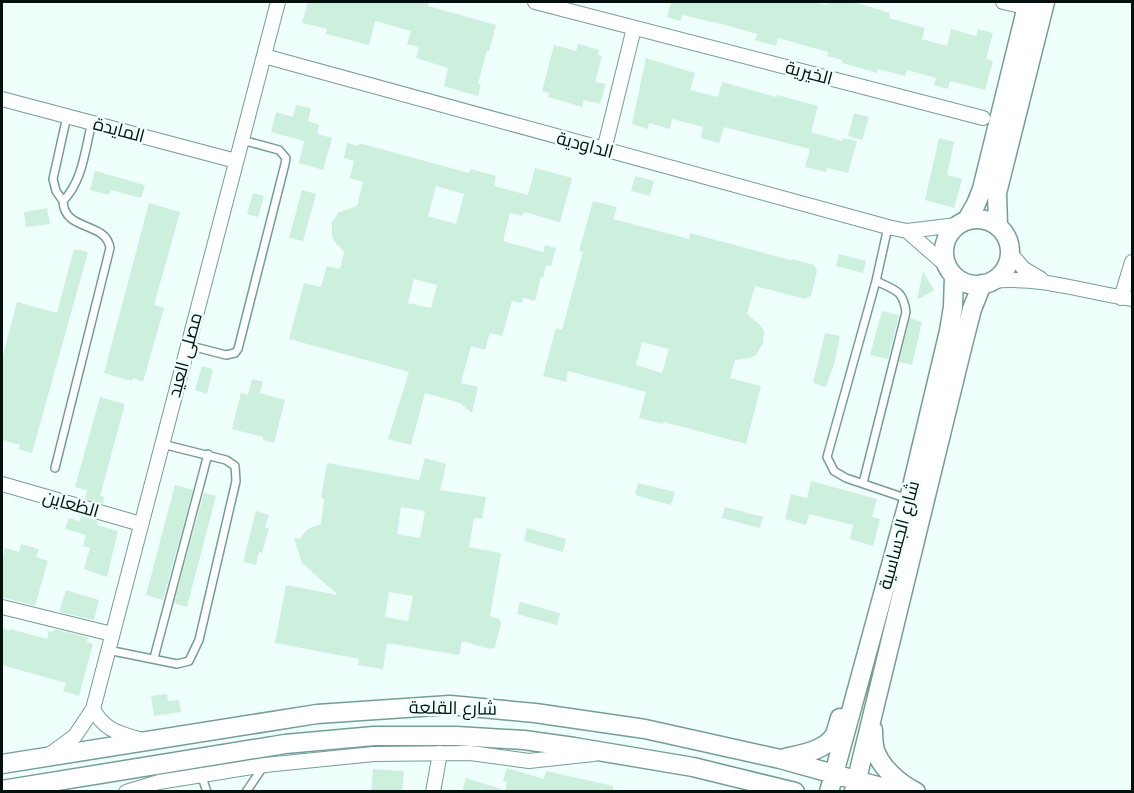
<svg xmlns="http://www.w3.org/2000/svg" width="1134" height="793" viewBox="0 0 1134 793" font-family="Mulish,Cairo,sans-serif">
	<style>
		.building { fill: #ccf0dd; fill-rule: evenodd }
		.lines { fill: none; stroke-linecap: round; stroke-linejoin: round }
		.lane-casing { stroke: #759d97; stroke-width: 10 }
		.street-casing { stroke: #759d97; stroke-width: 16 }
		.secondary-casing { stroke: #759d97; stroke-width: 21 }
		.lane { stroke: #fff; stroke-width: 7 }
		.street { stroke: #fff; stroke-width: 14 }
		.secondary { stroke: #fff; stroke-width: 18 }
		.labels { text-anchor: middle; stroke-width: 5; stroke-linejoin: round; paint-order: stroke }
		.street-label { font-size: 18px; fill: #03100e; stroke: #eefffc }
	</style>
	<rect width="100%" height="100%" fill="#eefffc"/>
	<!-- building -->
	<path class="building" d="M308 2H429L428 6 496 25 489 51 487 50 478 84H481L478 96 444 86 448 68 416 58 419 47 407 44 411 31 375 21 369 45 326 34 327 29 302 23Z
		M671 2H813L827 5 828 2H854L890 13 889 18 925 28 922 39 947 46 951 29 976 36 978 29 993 33 986 59 993 61 985 90 950 81 948 89 934 85 936 78 907 70 905 76 878 69 877 73 842 63V60L827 56 828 52 778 38 776 46 755 40 757 34 729 26 682 15 681 21 667 17Z
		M578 44 599 50 598 55 602 56 595 82 606 84 600 104 584 100 582 107 548 97 549 93 542 91 554 45 576 51Z
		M646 58 695 73 690 90 718 97 722 82 776 97 777 95 818 106 811 132 842 141 843 138 857 141 848 173 827 168 826 172 805 167 810 149 724 127 719 143 701 138 703 127 672 119 670 129 649 123 648 129 632 124Z
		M296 105 311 108 308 121 319 125 317 134 332 138 323 170 299 163 304 141 271 132 276 112 293 117Z
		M854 113 869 117 862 140 848 136Z
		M939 138 954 142 947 175 962 179 954 208 925 200Z
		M347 143 358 146 359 143 469 173 471 169 496 176 494 186 528 195 535 168 572 178 560 222 524 212 522 216 510 213 503 241 543 252 545 245 556 248 551 266 546 265 543 278 541 277 535 301 523 298 522 303 512 301 502 336 490 333 485 350 471 346 461 383 478 387 472 413 460 403 425 393 411 445 388 439 409 372 289 339 304 283 321 287 327 266 340 269 344 252 334 241 332 235V222L339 212 357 206 363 182 350 178 354 161 344 158ZM436 186 464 194 456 224 428 216ZM414 279 437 285 431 308 408 303Z
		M95 171 145 185 141 198 111 190 109 195 90 190Z
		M635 176 654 181 650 196 631 191Z
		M302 190 316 194 303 241 289 238Z
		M253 193 264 196 258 217 247 214Z
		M593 201 617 207 613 219 689 239 690 233 790 260 792 259 814 265 817 271 811 296 805 299 755 286 747 314 761 326 764 331 763 343 756 355 750 358 735 360 730 378 761 386 746 444 664 422 663 424 639 418 646 392 568 371 566 382 543 376 556 328 562 330 583 252 579 251ZM642 342 669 349 662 373 636 365Z
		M149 203 180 212 154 305 164 308 143 382 133 378 132 381 104 373Z
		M47 208 50 224 26 227 24 212Z
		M74 249 88 252 32 453 19 449 20 445 2 440V359L17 302 57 313Z
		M839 254 866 261 863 273 836 266Z
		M923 271 934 290 917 300Z
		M882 311 899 315 888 359 870 355Z
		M910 318 922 322 912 365 899 362Z
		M825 333 840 336 835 361 826 387 813 383Z
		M202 366 213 369 207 394 195 390Z
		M252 379 263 382 260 393 285 400 274 443 263 440V437L232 429 241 393 248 395Z
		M100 397 125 404 100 496 104 497 103 504 85 499 87 490 75 487Z
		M425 458 446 464 440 490 486 497 482 519 474 518 469 547 501 553 490 616 499 619 501 623 495 647 491 649 462 641 459 655 387 643 383 669 358 665 359 659 275 643 286 585 338 595 302 563 294 538 299 539 308 529 321 524 324 499 321 498 327 463 419 480ZM401 507 425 511 420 538 397 534ZM389 592 413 596 408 621 385 617Z
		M811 481 877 499 872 517 880 519 873 546 850 539 853 525 809 514 806 525 785 519 791 494 807 498Z
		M638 483 675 492 671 505 635 495Z
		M175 485 193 490 163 600 146 595Z
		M204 493 216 496 187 607 174 603Z
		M725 507 763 517 760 528 722 518Z
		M256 511 269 515 265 527 269 528 262 553 259 552 256 565 243 562Z
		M81 516 98 521 97 525 118 531 107 577 84 569 90 548 83 546 86 535 65 529 69 518 80 521Z
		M527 528 566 539 563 552 524 541Z
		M21 544 39 549 36 557 48 561 35 606 2 597V561L5 548 19 552Z
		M66 590 99 600 94 620 59 612Z
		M520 602 560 613 557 625 517 614Z
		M2 628 10 631V629L47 639 49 631 53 632 54 629 88 637 87 642 93 644 79 696 63 691 66 683 2 665Z
		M167 694 168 701 179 700 181 712 154 716 151 696Z
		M507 768 544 779 546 771 613 786V792H505L507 782 503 781Z
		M373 769 404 771 402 792H371Z
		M466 778 501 789 500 792H462Z"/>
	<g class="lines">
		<defs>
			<path id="lane" d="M63 201C83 181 85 149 92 122
				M888 227 876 281 827 457 834 471 846 478 908 499
				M187 345 226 355 235 353 238 349 285 164 286 158 279 150 242 140
				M55 468 110 248C106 221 64 232 63 201L56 191 53 179 67 116
				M863 483 906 312C903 290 895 290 876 281
				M108 650 177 664 189 661 199 640 236 481 235 466 226 460 162 444
				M154 658 208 454
				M202 777 207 792
				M246 792 263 767"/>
			<path id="street" d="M535 2 983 118
				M1003 2 1034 9
				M264 56 888 227 907 231 957 225
				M2 99 236 161
				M604 150 634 28
				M907 231 947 266
				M1010 253 1024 269 1041 279
				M992 281C1042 276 1084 292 1132 299
				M1121 298 1132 262
				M2 484 141 524
				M2 607 112 634
				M93 709C105 731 119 733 142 740
				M49 755 75 736 93 709 278 2
				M126 792 159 782 265 765 374 754 470 753 529 761 594 754
				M433 792 440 753"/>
			<path id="secondary" d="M944 252a33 33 0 1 1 66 0a33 33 0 1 1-66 0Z
				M967 220 976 204 982 189 1028 2
				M998 226 997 193 1045 2
				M873 730C873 736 873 743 875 750 881 768 900 784 916 792
				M785 758C801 754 824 751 834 736 837 731 838 723 840 718
				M2 764 317 714 450 705 535 713 645 729 780 759 899 792
				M2 790 285 744 374 736H456L524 740 574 747 693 767 795 792
				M854 791 962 348 972 309 982 284
				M829 792 909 499 949 331 953 307 954 276"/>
		</defs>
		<!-- lane casing -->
		<use href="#lane" class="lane-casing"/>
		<!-- street casing -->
		<use href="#street" class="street-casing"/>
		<!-- secondary casing -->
		<use href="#secondary" class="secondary-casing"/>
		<!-- lane -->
		<use href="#lane" class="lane"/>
		<!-- street -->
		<use href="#street" class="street"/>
		<!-- secondary -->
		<use href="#secondary" class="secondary"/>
	</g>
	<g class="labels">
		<!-- street labels -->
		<g class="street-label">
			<text transform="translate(809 73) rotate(15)" y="6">الخيرية</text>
			<text transform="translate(119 130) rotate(15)" y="6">المايدة</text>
			<text transform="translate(585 145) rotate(15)" y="6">الداودية</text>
			<text transform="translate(185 355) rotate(-75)" y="6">مصلى العيد</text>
			<text transform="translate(71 504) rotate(16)" y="6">الظعاين</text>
			<text transform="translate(899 535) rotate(-75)" y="6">شارع الجساسية</text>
			<text transform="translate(453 708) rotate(1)" y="6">شارع القلعة</text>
		</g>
	</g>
	<!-- border -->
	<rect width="1134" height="793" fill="none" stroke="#03100e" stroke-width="6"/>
</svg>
